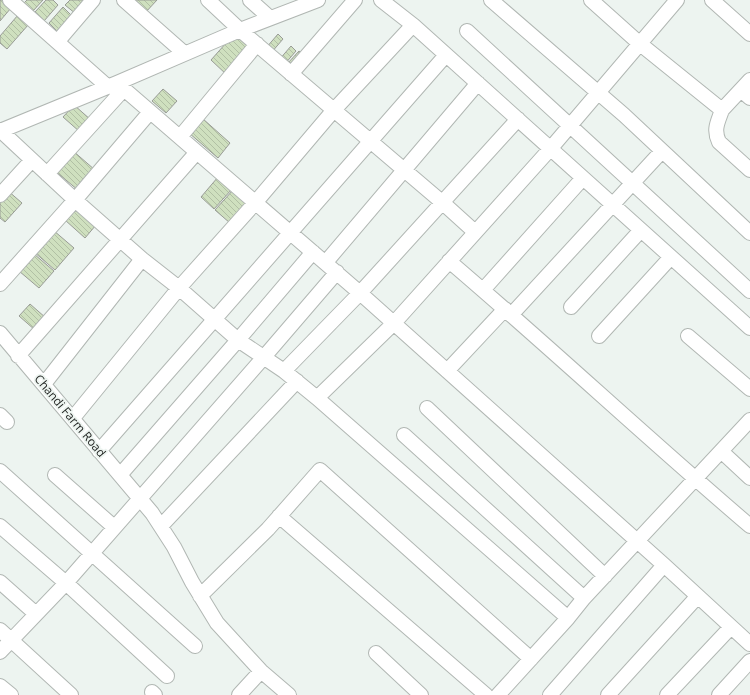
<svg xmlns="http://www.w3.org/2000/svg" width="750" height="695" viewBox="0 0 750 695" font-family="'Open Sans',sans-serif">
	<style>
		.building { fill: url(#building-back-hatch); stroke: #999c96 }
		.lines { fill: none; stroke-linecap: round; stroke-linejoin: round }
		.minor-casing { stroke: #b1b7b3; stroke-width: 16 }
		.minor { stroke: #fff; stroke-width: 14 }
		.labels { text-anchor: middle; stroke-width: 3.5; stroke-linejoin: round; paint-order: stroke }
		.street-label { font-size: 12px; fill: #222523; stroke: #edf4f0 }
	</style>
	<defs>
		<pattern id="building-back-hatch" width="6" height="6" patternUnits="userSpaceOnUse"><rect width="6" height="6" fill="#cfe0bf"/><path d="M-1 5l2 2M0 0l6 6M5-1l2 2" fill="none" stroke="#b1c0a4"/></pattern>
	</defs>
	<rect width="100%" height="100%" fill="#edf4f0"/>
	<!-- building -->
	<path class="building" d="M0 0H2L11 8 0 21Z
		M27 0H43L33 11 24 3Z
		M46 0H53L58 5 44 21 35 12Z
		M70 0H89L76 14 65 5Z
		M134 0H157L145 13Z
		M63 7 73 17 59 33 49 23Z
		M18 15 29 24 7 49 0 43V36Z
		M234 34 251 49 227 75 211 60Z
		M278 34 283 39 271 53 266 48Z
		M291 46 296 51 284 65 279 60Z
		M299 51 305 56 293 70 287 64Z
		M163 89 177 101 166 113 152 101Z
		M74 105 91 120 80 132 63 117Z
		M202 118 230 143 218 158 189 133Z
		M72 150 95 170 78 190 55 171Z
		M218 177 232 189 214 209 201 197Z
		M7 190 22 203 5 222 0 218V198Z
		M233 190 248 202 230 223 215 210Z
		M76 208 96 225 85 238 65 220Z
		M53 230 74 248 55 270 34 252Z
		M34 254 54 271 39 288 19 271Z
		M30 304 46 318 35 330 19 316Z"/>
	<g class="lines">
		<defs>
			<path id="minor" d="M10 0 108 87
				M124 0 184 53
				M208 0 240 30 443 203 475 232
				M250 0 270 18
				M381 0 413 25 750 328
				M491 0 624 115 750 233
				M591 0 639 43 722 110C718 122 713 129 719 142L750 170
				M712 0 750 34
				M467 31 750 291
				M58 41 93 0
				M291 74 355 0
				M117 83 360 293 664 565 750 644
				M741 90 750 98
				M722 110 750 80
				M0 130 75 200 142 259 179 288 238 340 284 371 317 398 568 618
				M0 131 117 83 240 30 318 0
				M180 137 257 44
				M47 174 124 89
				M0 195 32 160
				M449 261C551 348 648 439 750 526
				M326 262 478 83
				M0 284 75 200 150 112
				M483 290 583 178
				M571 307 641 230
				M511 315 662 151
				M0 333 152 513 174 547 192 582 217 623 261 671 289 695
				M599 336 671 257
				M688 336 750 389
				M18 356 197 152
				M284 371 360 293 518 119
				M447 371 505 309
				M44 384 142 259
				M317 398 394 323 551 148 677 0
				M427 408 605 576
				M0 415 7 422
				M73 418 179 288 255 203 333 111 413 25
				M404 435 584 598
				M99 451 446 55
				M721 451 750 478
				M0 471 195 646
				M55 475 114 527
				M120 475 238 340 313 252
				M279 516 486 695
				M0 526 66 583 167 676
				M161 526 297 381
				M0 582 36 614
				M200 596 268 529 320 470 531 659
				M0 630 71 695
				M0 652 66 583 264 357 337 272
				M376 653 421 695
				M0 686 11 695
				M152 692 155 695
				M239 695 261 671
				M498 695 568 618 584 598 750 420
				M550 695 664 565
				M608 695 697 597
				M667 695 731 627
				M719 695 750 661"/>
		</defs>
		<!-- minor casing -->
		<use href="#minor" class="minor-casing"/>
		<!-- minor -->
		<use href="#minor" class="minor"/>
	</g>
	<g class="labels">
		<!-- street labels -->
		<g class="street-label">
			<text transform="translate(70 416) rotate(50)" y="4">Chandi Farm Road</text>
		</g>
	</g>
</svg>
